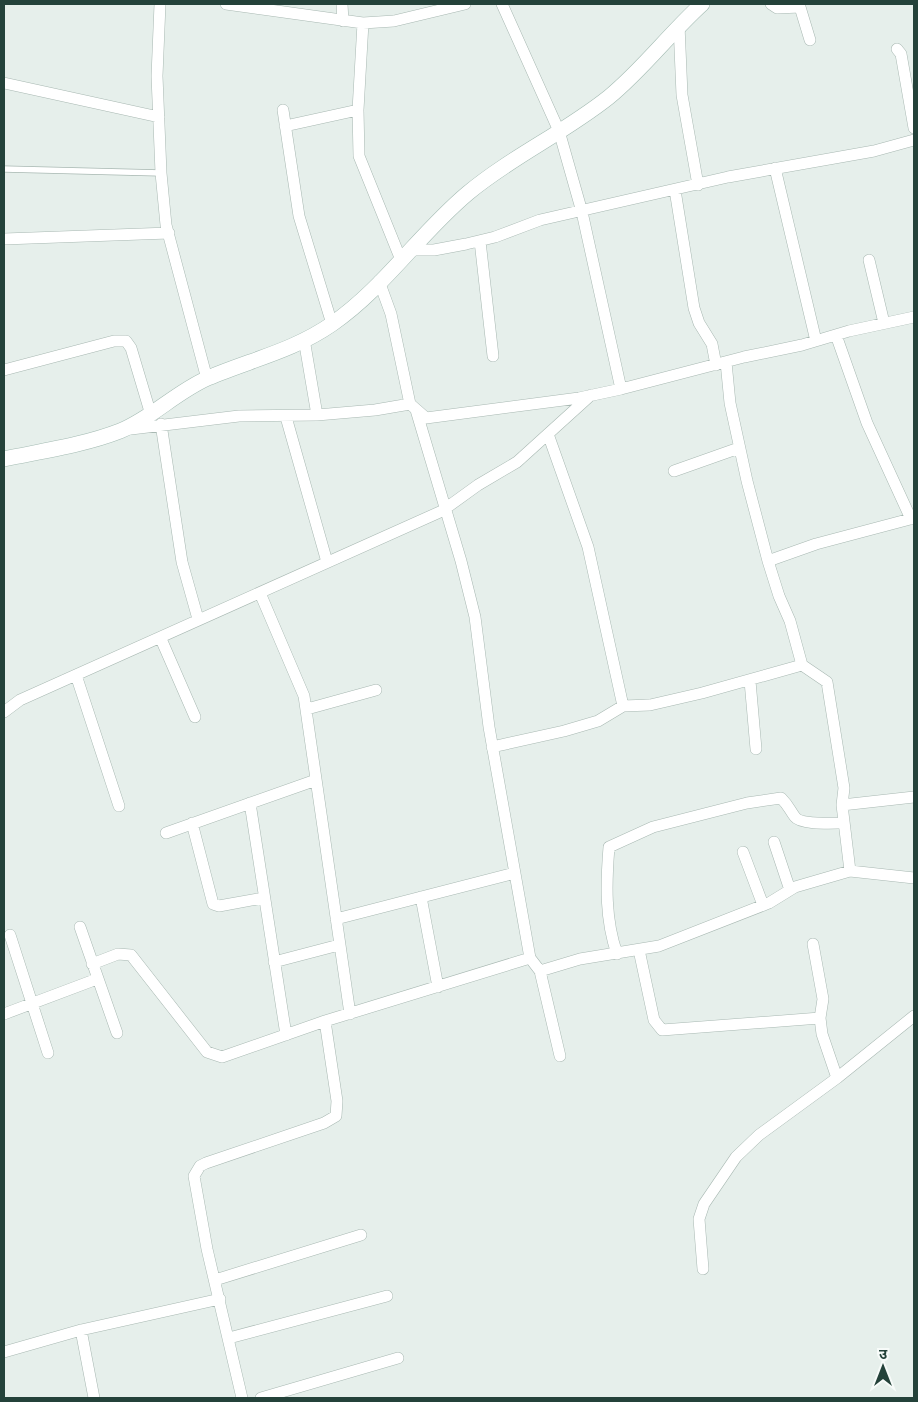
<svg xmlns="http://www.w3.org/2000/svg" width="918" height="1402" viewBox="0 0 918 1402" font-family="Montserrat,'Noto Sans Devanagari',sans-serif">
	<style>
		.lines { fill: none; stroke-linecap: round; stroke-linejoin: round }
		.lane-casing { stroke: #a8b8b2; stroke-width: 7 }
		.street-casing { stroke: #a8b8b2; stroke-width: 12 }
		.secondary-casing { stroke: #a4bbb3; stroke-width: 16 }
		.lane { stroke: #fff; stroke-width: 5.5 }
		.street { stroke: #fff; stroke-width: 11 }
		.secondary { stroke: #fff; stroke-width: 15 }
	</style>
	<rect width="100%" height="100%" fill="#e6efeb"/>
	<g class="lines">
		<defs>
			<path id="lane" d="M4 169 161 173"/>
			<path id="street" d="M160 4 157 76 161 173 166 225 207 379
				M226 4 363 23 394 21 465 4
				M342 4 343 21
				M502 4 559 131 582 212 621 389
				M771 4 777 8 800 7 810 40
				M363 23 358 110 359 156 401 260
				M679 25 682 95 698 185
				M897 49 901 54 914 128
				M4 83 159 117
				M283 110 299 216 332 324
				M285 126 358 110
				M775 168 816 341
				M675 190 694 308 699 323 712 344 716 365
				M4 239 169 233
				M480 241 493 356
				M412 250H434L466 244 495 237 540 220 728 177 874 151 914 140
				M869 260 884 323
				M836 335 867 423 911 519
				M304 339 317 415
				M726 362 730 403 747 481 768 561 779 596 790 621 802 665 827 682 844 788 842 805 850 871
				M4 370 114 341H126L131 348 151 415
				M410 404 426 418 579 398 621 389 744 357 802 345 849 331 914 317
				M416 410 461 561 475 617 489 727 530 958 540 971 560 1056
				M286 417 327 562
				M161 424 182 562 198 619
				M131 429 239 416 317 415 375 410 410 404 391 314 379 281
				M548 434 588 547 623 706
				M674 471 739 448
				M768 561 816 544 914 518
				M260 593 304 696 350 1014
				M161 639 195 717
				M76 675 119 806
				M750 681 756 749
				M307 709 376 690
				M4 712 20 700 442 511 478 485 517 462 591 395
				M492 747 564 731 598 721 623 706 650 705 702 693 802 665
				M250 803 286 1035
				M842 805 914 797
				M192 823 213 904 219 906 263 898
				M166 833 316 780
				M774 842 790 890
				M743 852 763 905
				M421 897 438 987
				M336 919 515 873
				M80 927 117 1033
				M10 935 48 1053
				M813 944 823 999 820 1018 822 1034 837 1078
				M639 950 654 1020 662 1030 820 1018
				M617 954C605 919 606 884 609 847L653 827 747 803 781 798C789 806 789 809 795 817 801 825 833 823 844 823
				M274 962 339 945
				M92 964 118 954 131 955 207 1052 222 1057 325 1021 530 958
				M540 971 580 959 659 946 769 903 795 887 850 871 914 878
				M4 1014 97 979
				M703 1269 699 1219 704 1204 736 1157 759 1135 837 1078 914 1016
				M215 1280 361 1235
				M81 1330 94 1398
				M229 1338 387 1296
				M4 1352 81 1330 220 1299
				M242 1398 207 1249 194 1176 200 1166 206 1163 324 1123 336 1116 337 1101 325 1021
				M261 1398 398 1358"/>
			<path id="secondary" d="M4 459C42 451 84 445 120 431 152 418 176 392 208 378 250 360 293 351 332 324 384 288 420 233 468 193 511 157 564 133 609 97 643 69 669 34 702 4"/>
		</defs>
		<!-- lane casing -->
		<use href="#lane" class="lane-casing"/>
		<!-- street casing -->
		<use href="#street" class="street-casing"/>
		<!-- secondary casing -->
		<use href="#secondary" class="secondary-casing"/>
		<!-- lane -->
		<use href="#lane" class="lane"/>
		<!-- street -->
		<use href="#street" class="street"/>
		<!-- secondary -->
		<use href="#secondary" class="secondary"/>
	</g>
	<!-- border -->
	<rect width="918" height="1402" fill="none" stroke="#24423a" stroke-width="10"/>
	<!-- north arrow -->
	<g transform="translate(883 1367)" stroke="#f7fbf9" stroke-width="4" paint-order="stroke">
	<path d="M0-4L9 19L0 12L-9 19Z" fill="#24423a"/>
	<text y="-8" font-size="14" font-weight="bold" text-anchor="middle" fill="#24423a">उ</text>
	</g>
</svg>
